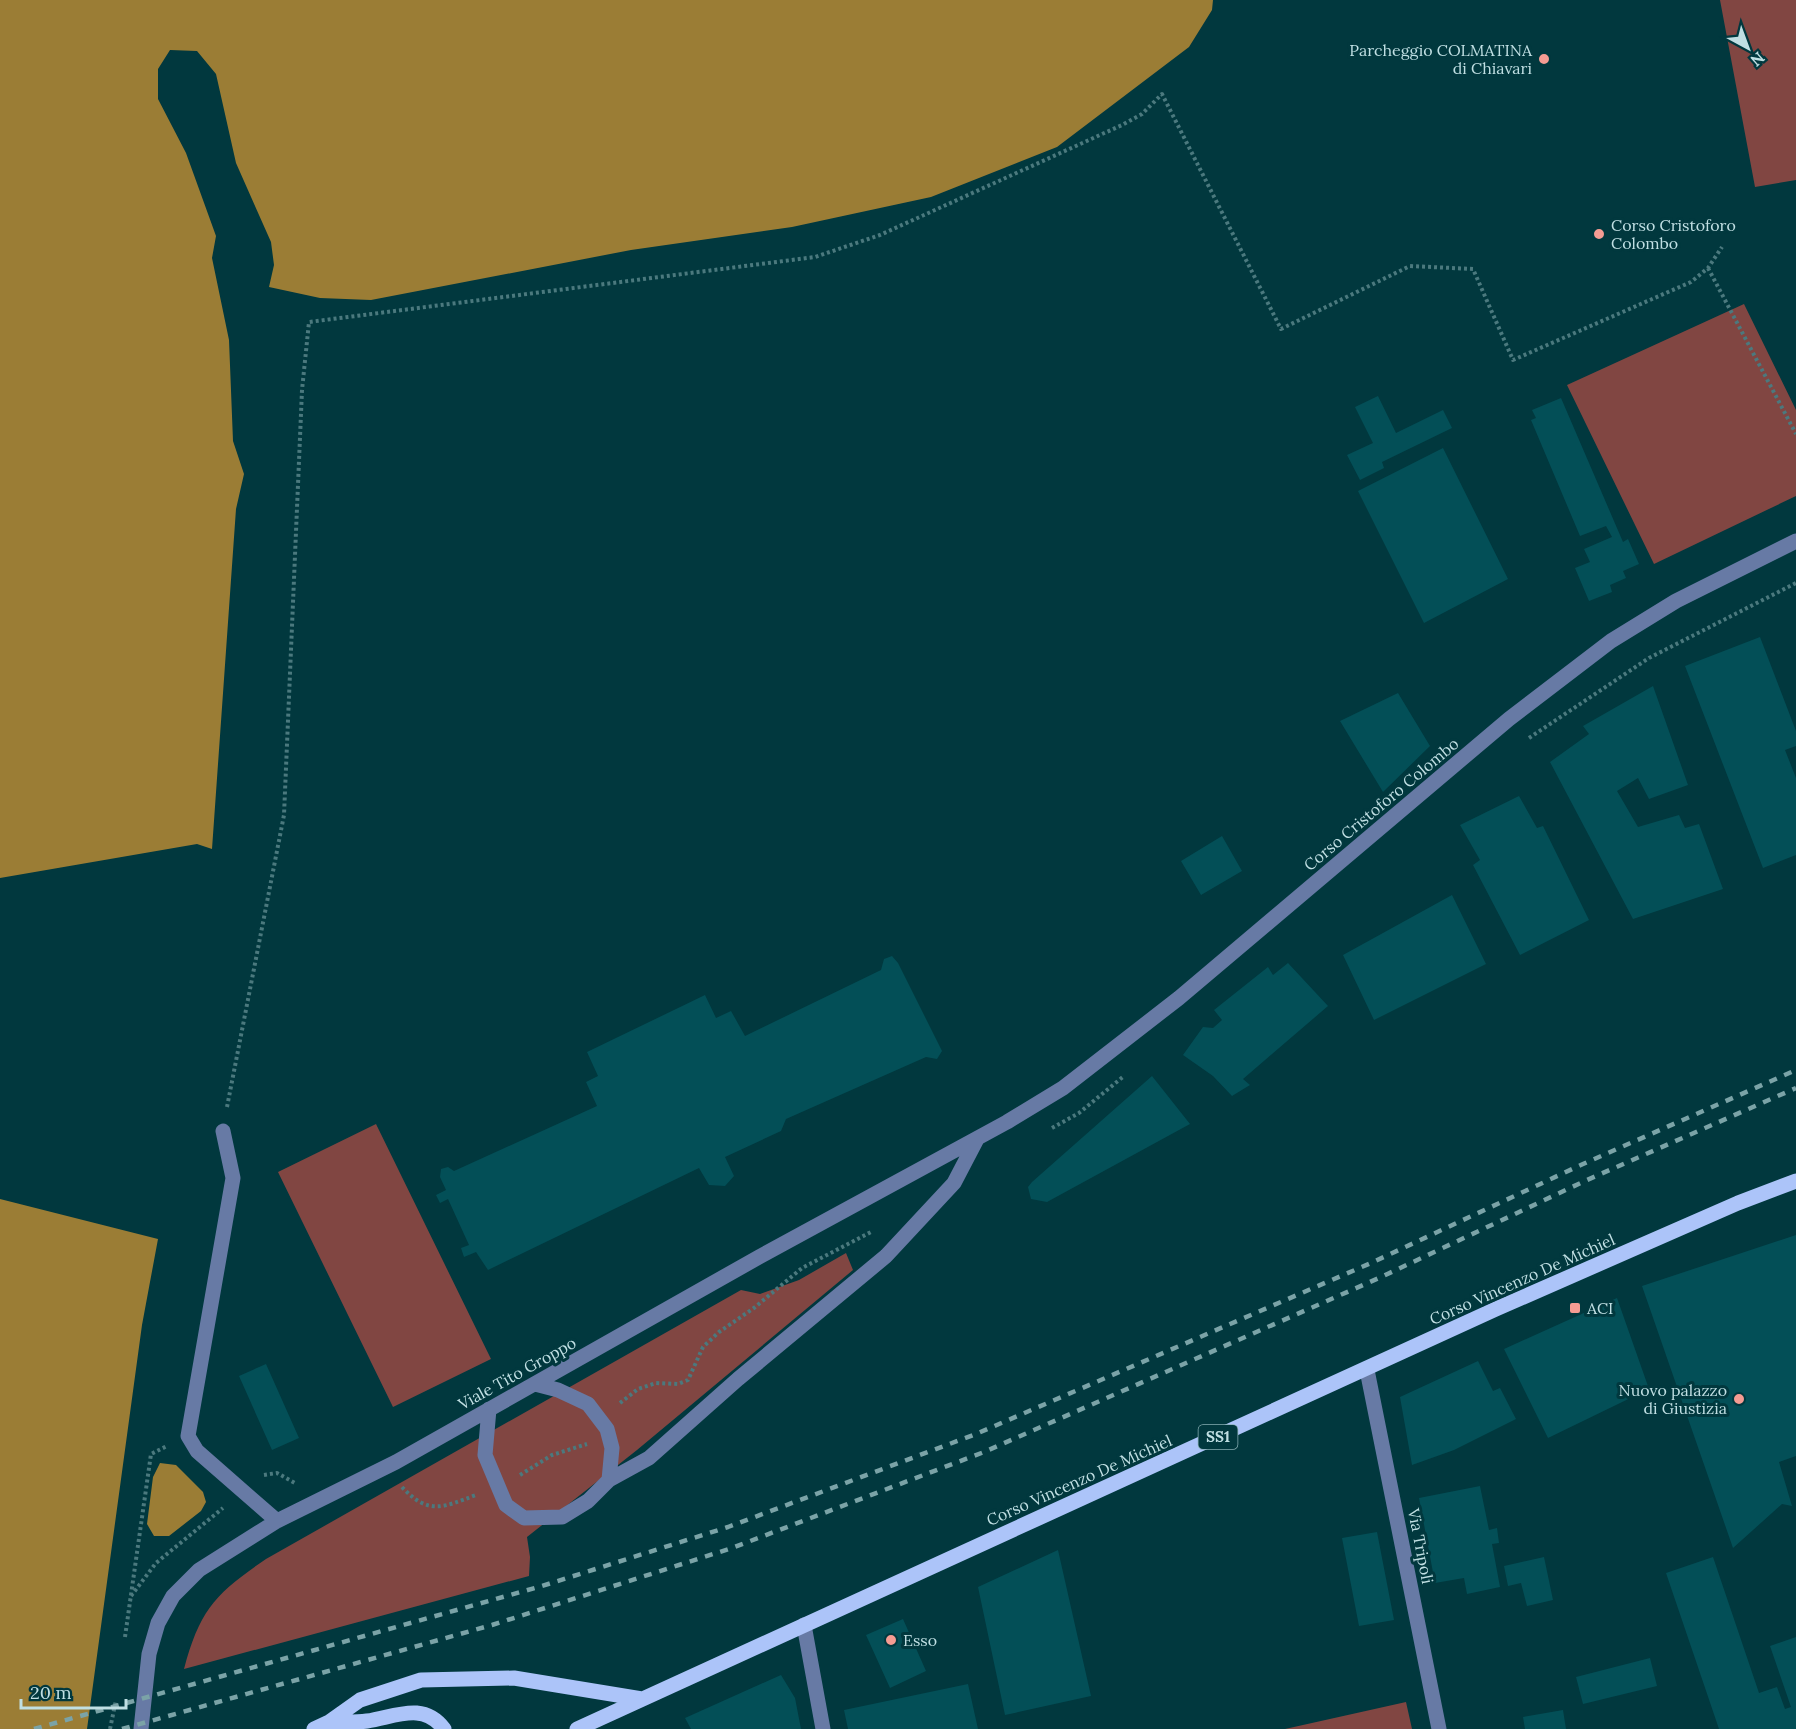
<svg xmlns="http://www.w3.org/2000/svg" width="1796" height="1729" viewBox="0 0 1796 1729" font-family="Lora,serif">
	<style>
		.green { fill: #814642 }
		.water { fill: #9b7d35 }
		.building { fill: #034f57 }
		.lines { fill: none; stroke-linecap: round; stroke-linejoin: round }
		.path { stroke: #4b797e; stroke-width: 4; stroke-dasharray: 3 3; stroke-linecap: butt }
		.minor { stroke: #677aa5; stroke-width: 15 }
		.major { stroke: #acc4f9; stroke-width: 15 }
		.rail { stroke: #7ba3a7; stroke-width: 4.5; stroke-dasharray: 8 8; stroke-linecap: butt }
		.poi-dot { fill: #f59c93; stroke: #01383e; stroke-width: 2 }
		.labels { text-anchor: middle; stroke-width: 6; stroke-linejoin: round; paint-order: stroke }
		.shield { fill: #01383e; stroke: #87adb2; stroke-width: 1.5 }
		.shield-label { font-size: 15px; font-weight: bold; fill: #c0dfe3 }
		.poi-label { font-size: 16px; fill: #c0dfe3; stroke: #01383e; text-anchor: start }
		.street-label { font-size: 16px; fill: #c0dfe3; stroke: #01383e }
	</style>
	<rect width="100%" height="100%" fill="#01383e"/>
	<!-- green -->
	<path class="green" d="M1720 0H1796V180L1755 187Z
		M1744 304 1796 410V496L1654 564 1567 385Z
		M376 1124 491 1359 393 1407 278 1172Z
		M846 1253 853 1270 637 1450 527 1537 530 1557 529 1576 184 1669C200 1609 216 1593 266 1559L741 1290 760 1294 799 1280Z
		M1406 1702 1412 1729H1285Z"/>
	<!-- water -->
	<path class="water" d="M0 0H1213L1212 10 1189 47 1057 147 931 197 792 227 631 250 371 300 320 298 269 287 274 265 271 242 236 163 216 74 197 51 170 50 158 69V99L186 153 216 236 212 258 229 340 233 441 244 474 236 509 212 849 197 844 0 878Z
		M0 1199 158 1239 142 1325 87 1729H0Z
		M160 1463 176 1465 203 1492 206 1502 201 1511 169 1536H154L147 1524 153 1477Z"/>
	<!-- building -->
	<path class="building" d="M1378 396 1396 433 1443 410 1452 428 1382 462 1384 468 1360 480 1347 455 1373 443 1355 407Z
		M1561 398 1623 542 1628 539 1639 564 1623 571 1626 578 1610 585 1612 592 1589 601 1575 568 1590 562 1584 549 1612 537 1606 526 1580 536 1531 420 1536 418 1532 410Z
		M1443 448 1508 579 1424 623 1358 491Z
		M1760 637 1796 731V746L1785 750 1796 778V855L1763 868 1685 666Z
		M1653 686 1688 785 1649 799 1638 778 1617 791 1638 827 1679 815 1685 828 1699 824 1723 889 1633 919 1550 762 1589 734 1583 726Z
		M1398 693 1430 746 1383 792 1340 721Z
		M1519 796 1537 828 1543 826 1589 920 1520 955 1473 865 1480 860 1460 825Z
		M1222 836 1242 871 1201 895 1181 861Z
		M1452 895 1486 964 1374 1020 1343 955Z
		M892 956 898 963 942 1051 937 1059 926 1057 786 1119 781 1131 725 1157 734 1176 725 1186 709 1185 699 1168 488 1270 476 1252 464 1257 461 1248 469 1245 448 1199 440 1203 436 1195 446 1190 440 1177 441 1169 448 1167 454 1171 597 1106 586 1082 598 1076 587 1052 705 995 716 1018 731 1011 745 1036 881 970 884 959Z
		M1288 963 1328 1006 1243 1079 1250 1085 1232 1096 1213 1076 1183 1055 1203 1027 1213 1028 1222 1020 1214 1010 1268 967 1273 975Z
		M1152 1076 1190 1124 1047 1202 1031 1199 1028 1187 1032 1182Z
		M1796 1235V1456L1779 1462 1792 1506 1782 1504 1733 1548 1642 1286Z
		M1617 1298 1649 1389 1548 1438 1504 1349Z
		M1478 1361 1493 1391 1500 1388 1516 1419 1454 1450 1412 1465 1400 1397Z
		M266 1364 299 1438 272 1450 239 1376Z
		M1480 1486 1489 1530 1497 1528 1499 1543 1492 1544 1500 1587 1467 1594 1464 1578 1435 1583 1419 1498Z
		M1377 1532 1394 1620 1359 1626 1342 1538Z
		M1058 1550 1091 1696 1005 1715 978 1587Z
		M1544 1557 1553 1600 1527 1606 1521 1583 1508 1586 1504 1566Z
		M1713 1557 1759 1693 1777 1687 1785 1709 1791 1707 1770 1646 1796 1637V1729H1719L1666 1573Z
		M903 1619 926 1671 890 1688 866 1635Z
		M1650 1658 1657 1686 1583 1704 1576 1677Z
		M781 1675 795 1698 801 1729H691L685 1718Z
		M968 1684 978 1729H848L844 1710Z
		M1563 1710 1566 1729H1525L1523 1717Z"/>
	<g class="lines">
		<!-- path -->
		<path class="path" d="M1708 268 1796 434
			M1529 738 1649 658 1796 583
			M227 1107 284 815 302 390 309 322 815 257 880 235 1122 125 1142 114 1162 94 1281 329 1410 266 1473 269 1513 360 1691 282 1708 268 1722 247
			M1052 1128 1079 1113 1124 1076
			M620 1403 638 1389 656 1383 678 1384 688 1380 703 1347 719 1332 754 1308 802 1268 871 1232
			M264 1475 277 1473 295 1483
			M520 1475 552 1455 587 1444
			M402 1487C429 1516 443 1507 476 1495
			M131 1596 156 1563 223 1508
			M125 1637 151 1454 167 1446
			M110 1729 116 1700"/>
		<!-- minor -->
		<path class="minor" d="M223 1131 233 1178 188 1436 197 1451 277 1521
			M1367 1370 1439 1729
			M489 1409 485 1455 506 1505 524 1518 562 1517 588 1501 609 1480 612 1448 607 1429 588 1404 558 1390 535 1384
			M609 1480 649 1458 738 1379 886 1256 954 1183 977 1139
			M804 1625 823 1729
			M141 1729 149 1654 158 1623 173 1596 199 1570 277 1521 396 1462 759 1257 1007 1122 1063 1088 1179 998 1509 719 1611 641 1676 601 1796 541"/>
		<!-- major -->
		<path class="major" d="M329 1722C341 1722 355 1723 367 1721 395 1717 423 1701 444 1729
			M314 1729 329 1722 360 1700 421 1680 514 1678 642 1699
			M577 1729 1496 1309 1738 1203 1796 1181"/>
		<!-- rail -->
		<path class="rail" d="M34 1729 542 1586 728 1527 976 1434 1371 1263 1583 1164 1796 1070
			M122 1729 492 1625 732 1548 984 1452 1379 1278 1587 1180 1796 1088"/>
	</g>
	<!-- markers -->
	<g class="poi-dot">
		<circle cx="1544" cy="59" r="6"/>
		<circle cx="1599" cy="234" r="6"/>
		<rect x="1569" y="1302" width="12" height="12" rx="3"/>
		<circle cx="1739" cy="1399" r="6"/>
		<circle cx="891" cy="1640" r="6"/>
	</g>
	<g class="labels">
		<!-- shield labels -->
		<rect class="shield" x="1198.5" y="1425" width="39" height="24" rx="4.5"/>
		<g class="shield-label">
			<text x="1218" y="1442">SS1</text>
		</g>
		<!-- poi labels -->
		<g class="poi-label">
			<text x="1532" y="56" text-anchor="end">Parcheggio COLMATINA<tspan x="1532" dy="18">di Chiavari</tspan></text>
			<text x="1611" y="231">Corso Cristoforo<tspan x="1611" dy="18">Colombo</tspan></text>
			<text x="1587" y="1314">ACI</text>
			<text x="1727" y="1396" text-anchor="end">Nuovo palazzo<tspan x="1727" dy="18">di Giustizia</tspan></text>
			<text x="903" y="1646">Esso</text>
		</g>
		<!-- street labels -->
		<g class="street-label">
			<text transform="translate(1381 804) rotate(-40)" y="6">Corso Cristoforo Colombo</text>
			<text transform="translate(1522 1279) rotate(-24)" y="6">Corso Vincenzo De Michiel</text>
			<text transform="translate(517 1373) rotate(-29)" y="6">Viale Tito Groppo</text>
			<text transform="translate(1079 1480) rotate(-24)" y="6">Corso Vincenzo De Michiel</text>
			<text transform="translate(1421 1546) rotate(79)" y="6">Via Tripoli</text>
		</g>
	</g>
	<!-- north arrow -->
	<g transform="translate(1748 48) rotate(139)" stroke="#01383e" stroke-width="4.5" paint-order="stroke">
	<path d="M0-4.5L10 22L0 15L-10 22Z" fill="#c0dfe3"/>
	<text y="-9" font-size="16" font-weight="bold" text-anchor="middle" fill="#c0dfe3">N</text>
	</g>
	<!-- scale -->
	<path d="M21 1699v9h105v-9" fill="none" stroke="#c0dfe3" stroke-width="3"/>
	<text x="30" y="1699" font-size="18" fill="#c0dfe3" stroke="#01383e" stroke-width="4.5" paint-order="stroke">20 m</text>
</svg>
